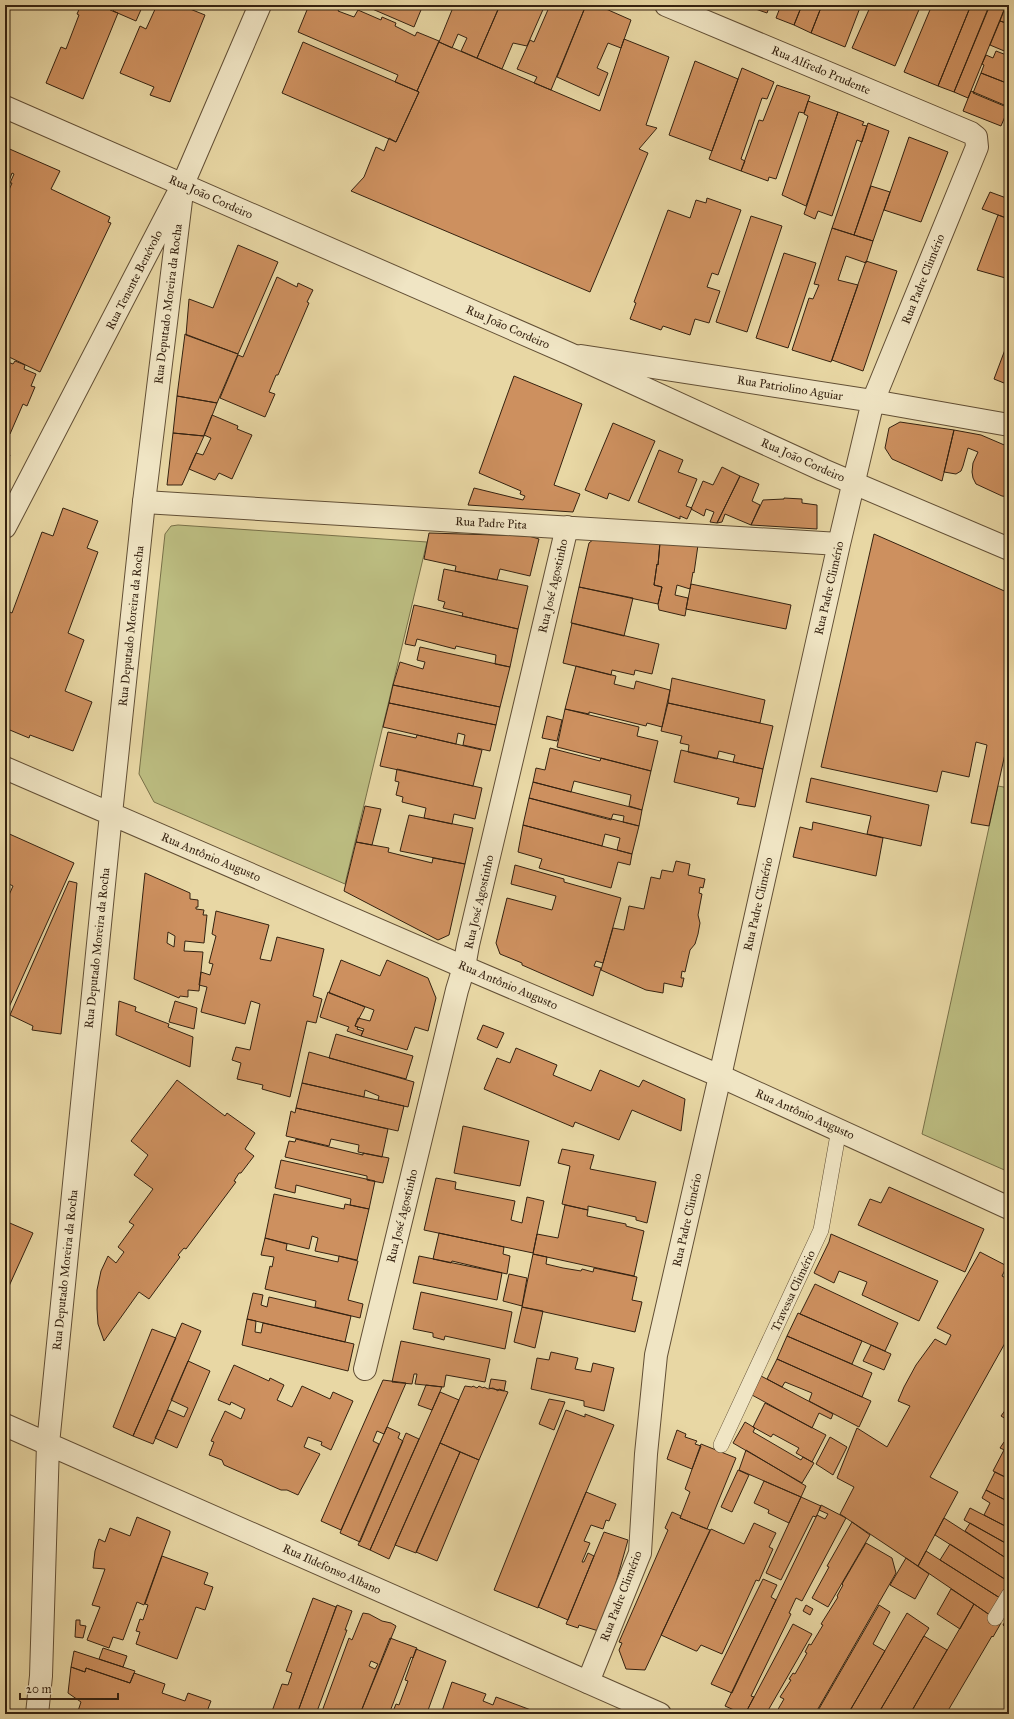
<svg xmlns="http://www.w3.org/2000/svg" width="1014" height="1719" viewBox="0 0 1014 1719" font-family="'IM FELL Great Primer',serif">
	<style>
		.green { fill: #bcbd81; stroke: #787048 }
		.building { fill: #cd905f; stroke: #352210; fill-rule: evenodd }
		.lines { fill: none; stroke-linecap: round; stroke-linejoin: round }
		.service-casing { stroke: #624f35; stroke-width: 16 }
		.minor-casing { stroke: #624f35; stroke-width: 24 }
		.tertiary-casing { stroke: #624f35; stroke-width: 24 }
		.path { stroke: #352210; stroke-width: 2.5; stroke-dasharray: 3 2; stroke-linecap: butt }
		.service { stroke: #f0e5c4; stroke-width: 15 }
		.minor { stroke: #f0e5c4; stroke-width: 22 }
		.tertiary { stroke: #f0e5c4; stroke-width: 22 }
		.labels { text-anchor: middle; stroke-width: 3; stroke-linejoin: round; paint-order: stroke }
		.street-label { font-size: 12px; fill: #352210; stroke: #f0e5c4 }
	</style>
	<rect width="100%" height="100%" fill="#e8d7a4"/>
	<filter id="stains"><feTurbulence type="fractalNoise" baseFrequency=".005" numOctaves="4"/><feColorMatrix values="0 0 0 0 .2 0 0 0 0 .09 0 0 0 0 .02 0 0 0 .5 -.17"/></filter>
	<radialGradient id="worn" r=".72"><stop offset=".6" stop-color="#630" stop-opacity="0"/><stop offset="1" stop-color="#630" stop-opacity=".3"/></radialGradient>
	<!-- green -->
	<path class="green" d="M178 525 427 542 345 884 154 802 139 774 165 534 171 526Z
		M998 786 1009 788V1172L922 1134Z"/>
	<!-- building -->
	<path class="building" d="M81 5H112L110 10 118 13 83 99 46 83 61 47 66 49 79 15 77 14Z
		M116 5H143L136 21 113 11Z
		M157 5H192L190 9 205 15 170 102 150 95 154 87 120 73 140 26 146 29Z
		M309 5H341L338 11 354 17 358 10 381 20 382 17 396 23 395 26 415 36 417 32 439 41 417 91 395 82 398 75 298 32Z
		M363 5H423L414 27Z
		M454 5H500L477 58 461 51 467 38 458 34 452 48 439 42Z
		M500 5H545L527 46 513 43 502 69 477 58Z
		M550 5H586L551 90 534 83 537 77 517 69 530 40 534 42Z
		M586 5H597L631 20 621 48 608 43 597 68 608 73 599 96 557 77Z
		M744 5H770L767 13Z
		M781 5H802L794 25 776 18Z
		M802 5H822L811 33 794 25Z
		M822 5H861L845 47 811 33Z
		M871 5H921L895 66 852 48Z
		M932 5H971L938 86 904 72Z
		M971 5 989 6 954 92 938 86Z
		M990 5 1004 10 968 98 954 92Z
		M1006 5H1009V24L1000 21Z
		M1000 21 1009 24V53L990 45Z
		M624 39 669 57 646 125 657 128 639 149 648 153 590 292 351 191 364 177 376 147 384 151 389 138 396 142 419 92 417 91 439 42 600 111Z
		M303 42 419 92 396 142 282 93Z
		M996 51 1009 56V84L981 73 984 65 982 64 986 55 993 58Z
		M695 61 738 79 712 151 669 135Z
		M742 68 774 82 767 99 762 98 741 159 745 161 741 171 709 159Z
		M981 73 1009 84V108L973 93Z
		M777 85 810 96 804 113 799 112 776 179 769 177 768 181 741 171 759 120 763 121Z
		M971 91 1009 107 1001 126 963 111Z
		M808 101 838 112 806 206 782 195 808 116 804 114Z
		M838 112 864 122 862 125 867 126 862 142 857 140 832 216 818 211 815 219 804 214Z
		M868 123 889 131 854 235 832 228Z
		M909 137 948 152 921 222 884 210Z
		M5 147 60 171 51 189 110 217 108 222 111 223 40 372 5 355V199L12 183H10L14 174 12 173 5 192Z
		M871 186 890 192 873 241 854 235Z
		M990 192 1009 199V219L982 209Z
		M707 198 741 210 718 275 712 273 707 287 720 291 709 323 695 319 690 335 663 326 661 330 630 319 636 303 634 302 668 210 690 218 696 200 706 203Z
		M998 215 1009 219V279L977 270Z
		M751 216 782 226 747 332 716 322Z
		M832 228 873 241 866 263 846 256 838 280 858 285 831 362 792 350 809 298 813 299 819 285 814 284Z
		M238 245 278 262 238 354 186 335 189 299 213 308Z
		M784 253 816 263 788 348 756 338Z
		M866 261 897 271 863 371 832 360Z
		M277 277 297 287 298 283 313 290 307 302 309 303 278 375H276L269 392 275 394 265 417 220 398 238 355 243 357Z
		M185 334 238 354 217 403 177 396Z
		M1009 339V385L994 379Z
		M5 361 13 364 15 361 25 365 24 369 36 374 31 386 35 387 27 406 23 404 10 434 5 432Z
		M514 376 582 404 554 485 580 494 573 512 468 505 474 488 523 500 525 496 520 494 521 491 479 473Z
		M177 396 217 403 204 436 173 433Z
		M212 415 238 426 237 429 252 435 232 479 219 473 215 480 189 469 196 453 203 455 211 438 204 435Z
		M900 422 954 430 942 481 892 459 885 448 889 428Z
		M613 423 655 441 629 501 609 493 607 499 585 490Z
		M954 430 981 435 1009 447V497L1002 496 976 484 973 478 972 472 973 463 978 452 968 448 963 466 961 471 956 474 944 472Z
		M173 433 204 436 182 485H167Z
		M659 450 683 460 678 472 697 479 686 506 692 508 687 519 680 516V519L638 502Z
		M5 453 10 455 5 466Z
		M722 467 740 476 717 523 710 522 714 512 706 509 704 516 691 509 703 481 713 485Z
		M740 476 759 484 752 501 760 505 751 525 725 514 722 522 717 523Z
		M784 498 802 499V503L817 505V529L751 525 763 500 784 499Z
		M63 508 98 521 87 548 98 552 68 633 84 640 65 691 92 702 73 751 30 735 29 738 5 728V610L12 613 42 532 53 536Z
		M429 533 529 536 539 539 530 576 500 569 497 580 455 571 456 566 424 559Z
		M874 534 1009 593V736L989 826 971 823 987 745 976 742 969 777 942 771 937 792 821 767Z
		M594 539 660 543 658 565 657 564 654 585 662 587 658 604 579 587 589 543Z
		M660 542 698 545 694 573 693 572 690 589 677 585 675 595 688 598 685 616 659 610 658 604 662 587 654 585 657 564 658 565Z
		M444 569 528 586 518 629 462 616 463 613 443 608 445 602 438 600Z
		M691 584 791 605 786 629 686 609Z
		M579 587 633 598 624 636 571 623Z
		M414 605 518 629 510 667 495 664 496 655 456 646 455 649 417 639 415 646 405 644Z
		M572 623 659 644 652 674 635 670 634 675 612 670 611 675 563 663Z
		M420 647 510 667 500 707 393 685 400 662 423 669 425 662 417 660Z
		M576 666 616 676 614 684 634 689 636 681 670 690 662 727 647 723 646 726 589 712V714L565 709Z
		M672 678 765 700 760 723 668 703Z
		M393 685 500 707 496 725 389 703Z
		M389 703 496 725 490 751 463 745 465 735 458 733 456 744 383 727Z
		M668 703 773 726 763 769 733 762 735 755 719 751 717 759 688 752 689 745 680 743 682 736 661 731Z
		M565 709 639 727 637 736 658 741 651 771 557 747Z
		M547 716 562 720 557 741 542 738Z
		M388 732 416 738 417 735 482 750 473 786 380 766Z
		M550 748 600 761 601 758 651 771 642 810 629 806 631 795 574 781 571 792 533 782 536 768 545 770Z
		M681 750 763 769 755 807 737 804 739 798 674 782Z
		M397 769 482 788 475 819 454 814 452 824 424 818 426 808 402 802 403 797 396 795 399 782 395 781Z
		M811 778 929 805 921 846 867 834 871 816 806 802Z
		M533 782 642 810 639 826 623 822 624 816 613 814 611 820 529 798Z
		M529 798 639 826 632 854 617 850 620 838 605 834 602 846 523 825Z
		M365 806 381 809 372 845 356 842Z
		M409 815 473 828 465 864 400 851Z
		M813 822 883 838 876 876 793 857 800 827 812 830Z
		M523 825 632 854 630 865 618 862 611 888 539 868 542 859 518 852Z
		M5 832 74 863 5 1016V904L13 886 5 882Z
		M356 842 389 848 388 852 432 863 433 858 465 864 449 935 438 940 344 891Z
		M676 861 690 864 688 875 705 879 703 888 700 887 699 893 702 894 698 915 700 923 698 934 695 944 690 950 685 972 682 971 681 978H684L682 987 664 983 663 993 646 990 601 970 613 928 624 930 629 906 644 909 651 877 660 879 662 870 673 872Z
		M515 865 564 879V882L621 898 603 963 596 961 594 966 601 968 593 996 522 965V963L500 954 496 943 507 898 552 910 556 896 511 884Z
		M145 873 190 893V899L198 900V907H196V909L204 910 203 915H207L204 943 185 941 184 951 203 952 199 991 188 990V997L180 996 179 998 134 979ZM168 932 175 936 174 947 167 943Z
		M69 881 77 883 61 1034 32 1030 33 1026 10 1015Z
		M216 911 269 925 260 959 271 961 277 937 324 949 313 996 322 999 316 1023 307 1021 290 1097 262 1089 263 1085 237 1079 241 1063 232 1060 236 1047 250 1050 260 1004 251 1001 245 1024 201 1012 207 987 199 985 201 972 210 975 213 964 209 963 216 936 212 934Z
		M341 960 380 976 387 960 428 978 436 998 428 1031 415 1027 407 1050 361 1036 364 1029 355 1026 358 1018 370 1021 374 1010 329 993Z
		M328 992 365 1007 355 1026 358 1027 357 1029 363 1031 361 1036 347 1031 349 1027 320 1017Z
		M119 1001 136 1007 135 1011 169 1024 168 1027 193 1037 190 1067 116 1035Z
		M175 1001 197 1008 194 1029 169 1022Z
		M483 1025 504 1033 497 1048 477 1039Z
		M336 1034 413 1056 406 1079 329 1058Z
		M516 1048 557 1065 553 1075 591 1091 600 1070 639 1087 643 1080 685 1099 681 1131 632 1110 619 1140 575 1122 573 1127 484 1089 497 1058 510 1063Z
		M309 1052 414 1082 408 1107 378 1100 379 1096 365 1090 364 1097 302 1083Z
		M177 1080 225 1116 227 1113 255 1133 245 1149 254 1156 241 1173H239L234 1181 236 1182 186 1249 184 1248 178 1255 180 1257 149 1299 139 1292 104 1341 98 1324 97 1309V1290L101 1271 108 1256 116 1263 124 1252 118 1247 134 1225 129 1222 153 1189 134 1175 148 1155 131 1141Z
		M302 1083 404 1106 398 1131 296 1108Z
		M296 1108 388 1129 382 1157 358 1152 359 1145 331 1139 329 1146 286 1136 291 1111 295 1113Z
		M463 1126 529 1141 520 1186 454 1173Z
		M296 1139 363 1155V1153L389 1158 383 1183 367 1180V1176L285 1157 289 1141 295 1142Z
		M562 1149 594 1155 590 1169 656 1182 647 1223 636 1220V1217L588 1206V1210L562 1204 570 1166 558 1163Z
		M281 1160 375 1181 369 1209 350 1205 351 1199 296 1185 295 1193 275 1188Z
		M436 1178 456 1182 455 1189 515 1201 511 1220 522 1223 527 1197 544 1201 533 1253 424 1230Z
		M889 1187 984 1229 965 1272 858 1225 870 1199 881 1203Z
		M274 1194 344 1209 345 1204 369 1209 357 1260 315 1251 318 1238 312 1236 309 1249 265 1238Z
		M565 1205 588 1210 587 1216 626 1224V1226L644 1231 634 1276 533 1254 537 1234 558 1238Z
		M5 1221 33 1233 5 1295Z
		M439 1233 504 1247 503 1254 510 1256 507 1274 452 1261 451 1263 433 1259Z
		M831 1234 938 1281 919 1321 862 1295 867 1282 839 1271 834 1283 814 1273 829 1242Z
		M265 1238 287 1244 286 1250 338 1262 339 1256 358 1261 348 1300 363 1304 360 1318 315 1307 316 1301 265 1289 270 1266 272 1267 274 1257 261 1255Z
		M980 1252 1007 1266 1002 1276 1009 1280V1336L930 1477 958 1492 918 1566 840 1514 854 1487 837 1478 857 1428 887 1447 910 1406 898 1401 904 1387 916 1365 935 1339 946 1345 951 1335 937 1328Z
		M533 1254 547 1257 546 1264 563 1268 581 1271 582 1269 593 1272 594 1268 637 1277 632 1300 642 1302 635 1332 522 1307Z
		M419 1256 502 1273 497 1300 413 1283Z
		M509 1274 527 1278 522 1306 503 1301Z
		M815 1284 898 1323 885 1351 800 1314Z
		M421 1292 512 1312 505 1349 445 1336 444 1340 433 1337V1333L413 1329Z
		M253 1293 263 1295 261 1305 267 1307 269 1297 351 1316 345 1342 247 1319Z
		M522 1307 543 1311 535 1348 514 1342Z
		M798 1313 862 1341 852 1364 787 1336Z
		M247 1319 256 1321 255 1332 261 1333 263 1323 354 1344 348 1371 242 1345Z
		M182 1323 201 1331 153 1444 133 1436Z
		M152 1329 176 1338 133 1436 113 1427Z
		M787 1336 872 1373 862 1397 777 1359Z
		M401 1341 490 1359 485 1382 446 1375 444 1387 415 1384 417 1374H414L412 1384 392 1382Z
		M871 1345 891 1354 884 1370 863 1361Z
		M551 1352 578 1358 575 1369 591 1372 593 1363 614 1368 604 1411 584 1406V1401L531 1389 537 1358 549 1360Z
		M777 1359 871 1401 859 1427 809 1401 812 1393 785 1382 782 1387 767 1379Z
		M188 1361 210 1371 177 1448 155 1438 168 1410 184 1417 188 1408 171 1400Z
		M234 1365 269 1381 270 1378 284 1385 277 1400 292 1407 302 1386 330 1399 333 1392 353 1401 331 1450 321 1445 322 1442 308 1437 304 1447 320 1454 298 1495 287 1490H281L224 1465 222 1460 209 1455 214 1442 211 1441 225 1411 241 1419 245 1409 231 1402 230 1405 218 1400Z
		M761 1376 833 1414 831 1419 819 1413 812 1428 752 1395Z
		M491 1379 506 1381 504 1391 489 1388Z
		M383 1380 406 1383 384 1434 377 1431 373 1441 379 1444 341 1530 321 1521Z
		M426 1385 442 1387 432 1410 418 1405Z
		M465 1386 472 1387 473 1386 477 1388 479 1386 483 1388 484 1387 488 1389 493 1388 498 1391 499 1389 508 1392 479 1460 440 1443Z
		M440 1392 459 1400 389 1559 370 1550Z
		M549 1399 565 1402 554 1430 539 1424Z
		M765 1403 826 1435 812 1462 796 1453 799 1448 773 1434 771 1437 753 1427Z
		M1009 1405V1421L1001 1416Z
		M566 1410 585 1417V1414L614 1425 538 1608 494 1590Z
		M745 1422 755 1428 753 1432 801 1460 803 1457 814 1463 802 1483 733 1443Z
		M387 1427 400 1433 398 1438 403 1441 360 1542 340 1533Z
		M677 1430 686 1434 685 1437 697 1441 695 1444 701 1446 692 1469 667 1459Z
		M406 1433 419 1439 370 1550 358 1545Z
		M830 1437 847 1447 833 1475 816 1464Z
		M1004 1442 1009 1445V1452L1000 1448Z
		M440 1443 460 1452 416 1553 395 1545Z
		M701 1444 736 1458 707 1529 680 1518 690 1492 685 1489Z
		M746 1450 806 1486 801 1497 739 1470Z
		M1004 1450 1009 1452V1479L993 1471Z
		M460 1452 479 1460 437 1561 416 1552Z
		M738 1470 749 1475 732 1512 721 1507Z
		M995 1472 1009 1479V1502L986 1490Z
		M764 1481 801 1497 789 1523 768 1513 769 1510 754 1503Z
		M986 1490 1009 1502V1528L984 1515 990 1503 982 1498Z
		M586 1492 616 1504 609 1521 606 1520 603 1529 591 1525 584 1541 590 1543 582 1562H584L588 1553 594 1556 568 1620 538 1607Z
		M801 1497 821 1506 817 1515 816 1517 813 1516 781 1580 766 1573Z
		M821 1505 846 1518 802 1601 796 1598 789 1613 791 1614 751 1696 754 1697 745 1714H743L725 1706 816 1517 817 1515 825 1519 828 1514 819 1510Z
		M970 1508 1009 1528V1545L964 1520Z
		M672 1512 681 1516 680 1518 710 1530 645 1670 626 1669 619 1650 622 1643 619 1642 668 1530 665 1528Z
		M137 1517 170 1531V1533L144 1605 137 1602 123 1640 113 1637 109 1648 87 1640 100 1607 92 1605 105 1569 93 1568 95 1551 99 1539 105 1542 110 1528 130 1536Z
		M944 1518 1009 1560 1008 1581 935 1535Z
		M852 1522 870 1535 828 1607 812 1598 829 1567 827 1566Z
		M754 1523 776 1533 769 1547 773 1549 759 1581 756 1580 722 1654 701 1645 697 1651H696L661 1635 711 1529 744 1544Z
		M970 1523 1009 1545V1560L965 1531Z
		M604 1532 628 1540 602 1632 579 1625 578 1628 566 1624Z
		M866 1543 892 1558 896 1573 815 1714H778L777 1711 784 1699 780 1697 791 1680 789 1679 793 1673 795 1674 807 1653 805 1652 809 1644 811 1645 823 1625 821 1624 838 1597 837 1596 843 1585 842 1584Z
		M950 1544 1009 1582V1585L1000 1598 940 1560Z
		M926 1551 1000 1598 990 1615 918 1566Z
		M162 1556 208 1573 204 1584 213 1587 205 1610 196 1607 177 1659 136 1644 140 1632 136 1631 140 1619 143 1620 148 1605 145 1604Z
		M906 1558 929 1574 915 1599 890 1585Z
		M763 1579 777 1585 771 1597 776 1600 732 1693 711 1684Z
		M951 1589 974 1604 960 1629 937 1614Z
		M313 1598 336 1607 297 1714H271L282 1684 288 1685 292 1673 286 1671Z
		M974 1604 1001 1623 993 1637 992 1636 946 1714H910Z
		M337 1605 352 1611 345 1630H347L316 1714H297Z
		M806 1605 813 1609 810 1615 803 1611Z
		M879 1605 890 1612 873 1644 885 1651 848 1714H816Z
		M363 1613 369 1614 382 1621 391 1623 396 1626 360 1714H321L349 1638 352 1640ZM371 1661 378 1664 375 1669 369 1666Z
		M907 1613 929 1628 924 1636 878 1714H848Z
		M1009 1615V1630L1003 1625Z
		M76 1620H80V1625L86 1626 83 1638 75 1637Z
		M793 1624 812 1634 766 1714H745Z
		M924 1636 947 1650 910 1714H878Z
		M390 1638 417 1648 413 1658 411 1657 389 1714H360Z
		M103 1648 127 1656 123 1667 99 1659Z
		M416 1649 446 1661 427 1713V1714L419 1713 418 1714H392L396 1704 399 1705 408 1681 405 1680Z
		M74 1651 135 1671 130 1683 86 1668 85 1672 71 1667Z
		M71 1667 85 1672 86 1668 130 1683 134 1673 165 1684 162 1693 185 1701 188 1693 211 1701 206 1714H86L78 1711 81 1702 68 1693Z
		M452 1682 486 1694 483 1701 493 1705 496 1697 531 1710 530 1714H441Z"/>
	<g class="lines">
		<defs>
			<path id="service" d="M721 1445 821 1230 839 1129
				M995 1618 1009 1595"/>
			<path id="minor" d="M581 356 873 401 1009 425
				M144 502 839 544
				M365 1369 457 990 464 967 468 945 567 527
				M588 1682 640 1553 646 1454 656 1355 720 1076 839 544 873 401 977 147 976 137 971 133 666 5"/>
			<path id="tertiary" d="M5 107 570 354 823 470 1009 549
				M5 527 183 184 260 5
				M5 768 464 967 720 1076 1009 1208
				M5 1425 660 1714
				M37 1714 41 1676 48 1444 111 814 144 502 183 184"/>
		</defs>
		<!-- service casing -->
		<use href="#service" class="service-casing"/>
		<!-- minor casing -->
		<use href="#minor" class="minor-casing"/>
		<!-- tertiary casing -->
		<use href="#tertiary" class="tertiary-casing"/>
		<!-- path -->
		<path class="path" d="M1005 135 1009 126"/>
		<!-- service -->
		<use href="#service" class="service"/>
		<!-- minor -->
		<use href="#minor" class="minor"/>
		<!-- tertiary -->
		<use href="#tertiary" class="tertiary"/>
	</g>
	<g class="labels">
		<!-- street labels -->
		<g class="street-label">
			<text transform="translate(821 70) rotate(23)" y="4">Rua Alfredo Prudente</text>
			<text transform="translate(211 197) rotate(24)" y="4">Rua João Cordeiro</text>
			<text transform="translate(923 279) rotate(-68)" y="4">Rua Padre Climério</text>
			<text transform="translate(134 280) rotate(-63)" y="4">Rua Tenente Benévolo</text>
			<text transform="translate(168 304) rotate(-83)" y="4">Rua Deputado Moreira da Rocha</text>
			<text transform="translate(508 327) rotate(24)" y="4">Rua João Cordeiro</text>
			<text transform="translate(790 388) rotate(9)" y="4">Rua Patriolino Aguiar</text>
			<text transform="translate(803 460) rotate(24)" y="4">Rua João Cordeiro</text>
			<text transform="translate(491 523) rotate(3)" y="4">Rua Padre Pita</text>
			<text transform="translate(553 586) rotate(-77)" y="4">Rua José Agostinho</text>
			<text transform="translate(829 588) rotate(-77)" y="4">Rua Padre Climério</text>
			<text transform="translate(131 626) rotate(-84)" y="4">Rua Deputado Moreira da Rocha</text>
			<text transform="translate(211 857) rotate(23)" y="4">Rua Antônio Augusto</text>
			<text transform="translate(479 902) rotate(-77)" y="4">Rua José Agostinho</text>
			<text transform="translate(758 904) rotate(-77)" y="4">Rua Padre Climério</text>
			<text transform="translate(97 948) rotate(-84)" y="4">Rua Deputado Moreira da Rocha</text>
			<text transform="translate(508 985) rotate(23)" y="4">Rua Antônio Augusto</text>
			<text transform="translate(805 1114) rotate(24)" y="4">Rua Antônio Augusto</text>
			<text transform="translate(402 1216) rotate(-76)" y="4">Rua José Agostinho</text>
			<text transform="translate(687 1220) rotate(-77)" y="4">Rua Padre Climério</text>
			<text transform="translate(65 1270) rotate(-84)" y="4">Rua Deputado Moreira da Rocha</text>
			<text transform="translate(793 1291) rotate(-65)" y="4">Travessa Climério</text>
			<text transform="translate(332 1569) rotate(24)" y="4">Rua Ildefonso Albano</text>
			<text transform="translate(621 1596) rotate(-69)" y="4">Rua Padre Climério</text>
		</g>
	</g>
	<!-- margin -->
	<rect width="1014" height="1719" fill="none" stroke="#e8d7a4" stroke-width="20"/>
	<rect x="6" y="6" width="1002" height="1707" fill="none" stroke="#352210" stroke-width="2"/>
	<rect x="10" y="10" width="994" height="1699" fill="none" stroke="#352210"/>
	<!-- scale -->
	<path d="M20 1693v6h98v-6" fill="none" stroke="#352210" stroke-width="2"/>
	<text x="26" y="1693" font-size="12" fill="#352210" stroke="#f0e5c4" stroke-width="3" paint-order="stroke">20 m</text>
	<rect width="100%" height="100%" filter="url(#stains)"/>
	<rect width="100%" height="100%" fill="url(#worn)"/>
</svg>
